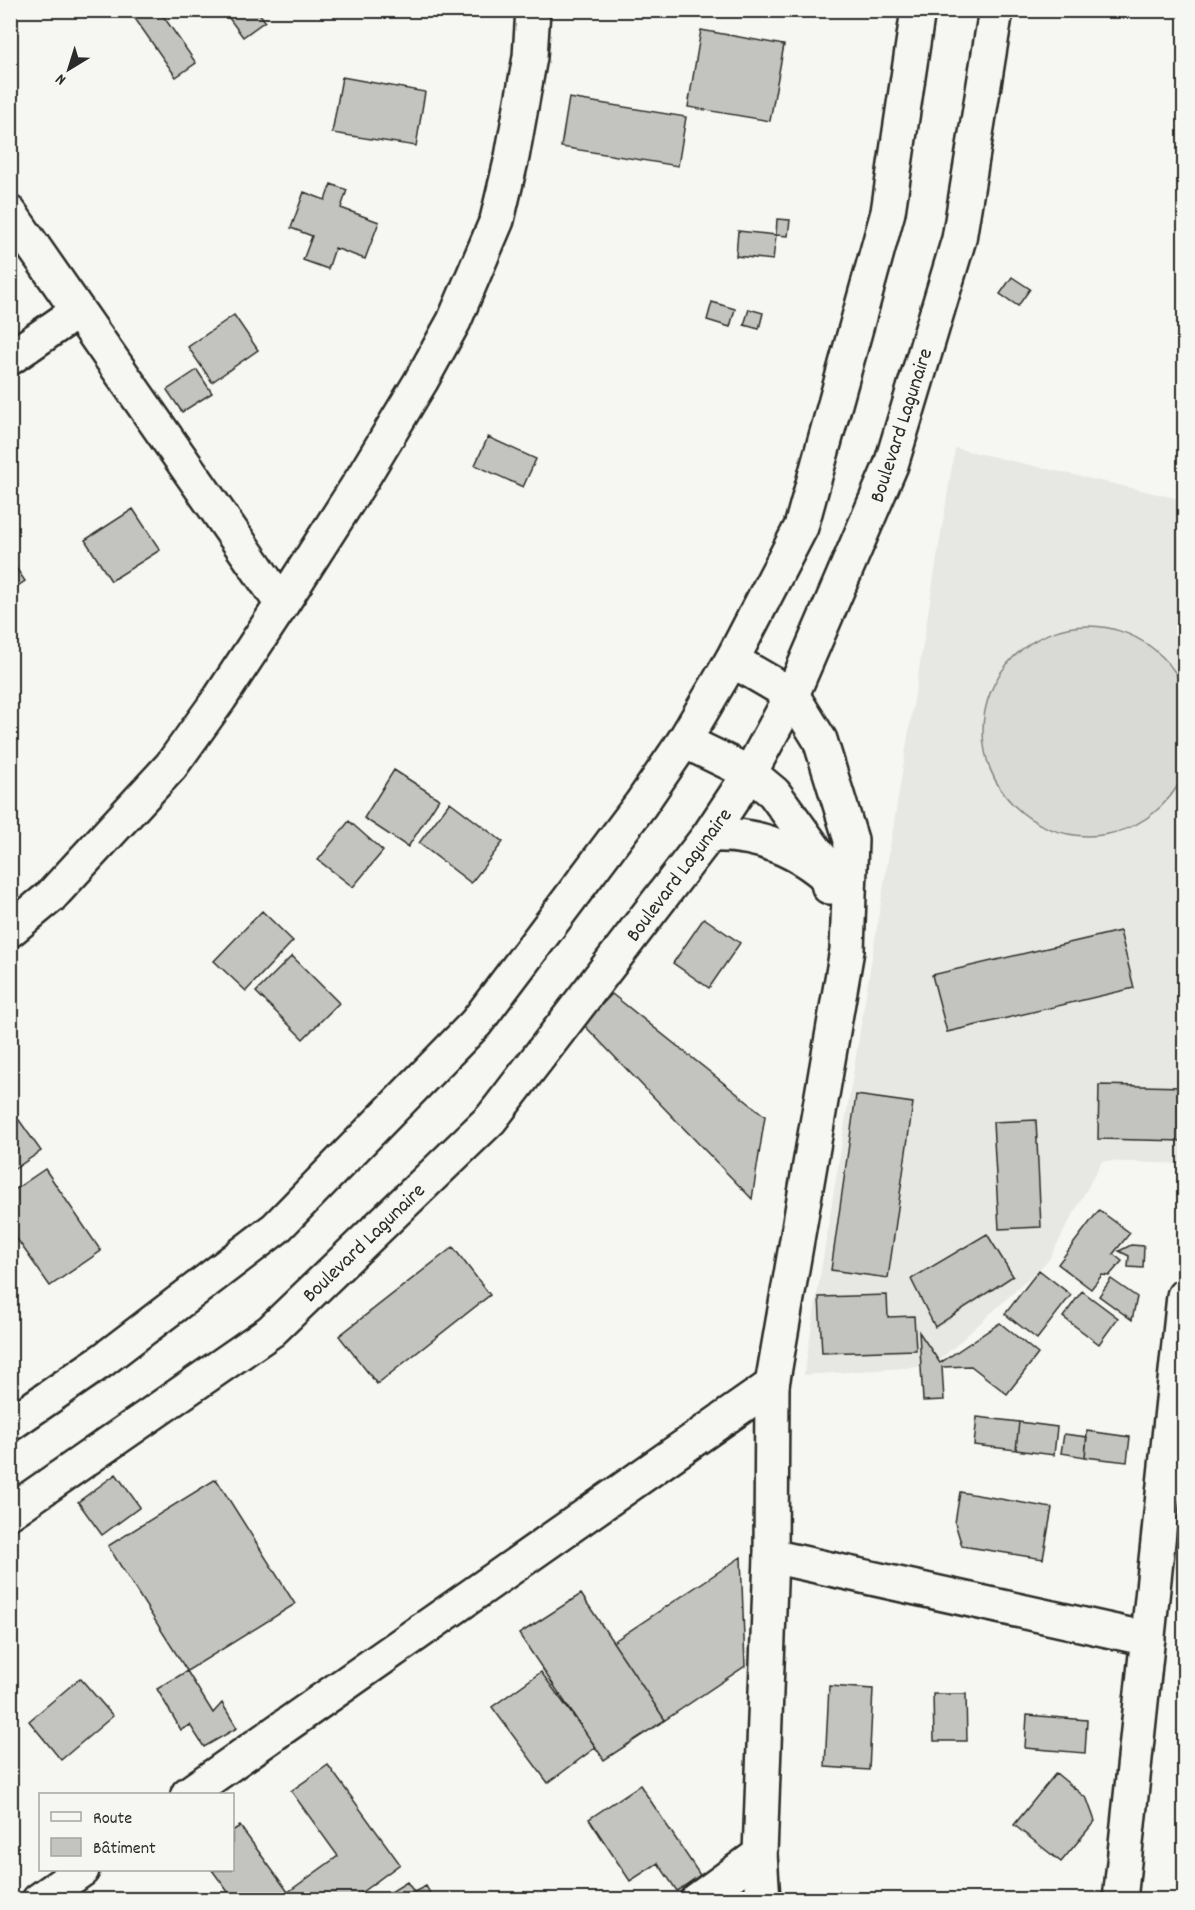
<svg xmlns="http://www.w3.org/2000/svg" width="1195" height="1910" viewBox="0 0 1195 1910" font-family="Dekko,sans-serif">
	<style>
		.built { fill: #e7e7e3 }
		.green { fill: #d9d9d5; stroke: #828280; stroke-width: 1.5 }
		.building { fill: #c3c3c0; stroke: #2b2b2b; stroke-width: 1.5 }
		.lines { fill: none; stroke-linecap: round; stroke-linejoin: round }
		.minor-casing { stroke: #2b2b2b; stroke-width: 38 }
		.tertiary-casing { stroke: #2b2b2b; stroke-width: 38 }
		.secondary-casing { stroke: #2b2b2b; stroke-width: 38 }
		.minor { stroke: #f6f6f2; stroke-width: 33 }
		.tertiary { stroke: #f6f6f2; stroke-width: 33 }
		.secondary { stroke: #f6f6f2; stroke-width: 33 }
		.labels { text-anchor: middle; stroke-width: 4.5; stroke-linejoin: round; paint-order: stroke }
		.street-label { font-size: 21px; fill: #2b2b2b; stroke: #f6f6f2 }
	</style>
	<rect width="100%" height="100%" fill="#f6f6f2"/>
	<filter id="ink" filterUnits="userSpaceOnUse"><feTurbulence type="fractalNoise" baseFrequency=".0167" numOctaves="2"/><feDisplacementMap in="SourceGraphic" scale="12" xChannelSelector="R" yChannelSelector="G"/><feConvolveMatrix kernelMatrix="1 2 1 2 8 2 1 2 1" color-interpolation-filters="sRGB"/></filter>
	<g filter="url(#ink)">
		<!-- built -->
		<path class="built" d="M955 448 1184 500V1164L1102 1161 1048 1261 933 1366 804 1375Z"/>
		<!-- green -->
		<path class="green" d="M983 731a105 105 0 1 1 210 0a105 105 0 1 1-210 0Z"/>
		<!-- building -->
		<path class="building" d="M129 10H159L196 63 176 77Z
			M223 10H257L265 21 243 37Z
			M701 30 784 45 770 121 688 107Z
			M342 77 425 92 416 146 332 133Z
			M569 98 686 117 678 166 561 147Z
			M331 184 347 190 341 208 379 222 365 259 335 248 328 269 303 260 312 236 291 228 304 192 325 200Z
			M777 219 790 220 788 236 776 235Z
			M738 231 776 235 773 260 736 256Z
			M1012 277 1030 289 1018 306 1000 294Z
			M712 302 735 309 730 327 707 320Z
			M749 309 763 313 759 329 744 325Z
			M234 315 258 350 212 382 188 347Z
			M197 370 212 393 182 412 167 390Z
			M488 437 536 459 523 487 475 465Z
			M133 509 160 550 111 581 85 540Z
			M10 559 25 581 10 591Z
			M394 770 439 799 408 847 364 818Z
			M450 802 503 842 471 883 419 843Z
			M349 821 383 851 353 887 318 860Z
			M262 911 293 941 246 991 214 961Z
			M704 918 740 943 709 988 673 963Z
			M1120 931 1134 988 947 1032 932 975Z
			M292 956 339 1003 303 1039 256 992Z
			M612 994 765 1116 752 1199 583 1024Z
			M1099 1085 1184 1087V1141L1098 1139Z
			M856 1095 913 1103 888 1278 831 1270Z
			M19 1120 41 1151 10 1172V1126Z
			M1036 1120 1041 1227 999 1229 993 1122Z
			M45 1169 101 1251 50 1286 10 1229V1193Z
			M1099 1210 1130 1233 1113 1254 1122 1261 1109 1276 1102 1275 1091 1289 1058 1264Z
			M987 1234 1013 1276 935 1327 911 1279Z
			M1131 1245 1144 1246 1143 1268 1128 1267 1129 1256 1119 1251Z
			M453 1247 490 1295 377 1384 339 1336Z
			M1039 1270 1071 1295 1037 1339 1005 1314Z
			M1111 1279 1137 1297 1132 1320 1099 1296Z
			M1082 1291 1118 1318 1099 1344 1063 1317Z
			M887 1295 888 1317 914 1316 916 1350 822 1353 819 1297Z
			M1000 1323 1038 1354 1007 1394 971 1366 942 1367 944 1400 923 1401 919 1332 940 1363Z
			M977 1417 1019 1422 1016 1450 974 1445Z
			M1019 1422 1057 1427 1054 1455 1016 1450Z
			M1087 1431 1130 1437 1127 1462 1085 1457Z
			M1064 1434 1087 1437 1085 1457 1061 1453Z
			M1184 1465V1492L1176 1490Z
			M116 1474 140 1507 102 1535 78 1502Z
			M216 1479 295 1604 187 1671 108 1546Z
			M960 1492 1052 1508 1043 1559 962 1546 955 1523Z
			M741 1557 745 1666 665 1720 613 1642Z
			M581 1594 665 1720 604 1760 519 1634Z
			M187 1671 213 1713 222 1703 237 1728 204 1747 190 1725 181 1730 157 1689Z
			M541 1672 596 1747 548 1783 492 1707Z
			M80 1678 113 1716 61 1760 29 1721Z
			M829 1686 873 1689 869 1770 825 1767Z
			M933 1694H966L967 1741H934Z
			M1027 1715 1087 1720 1085 1753 1025 1748Z
			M328 1765 400 1864 351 1900H234L212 1870H232V1831L240 1826 288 1892 338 1856 291 1791Z
			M1056 1773 1087 1799 1095 1821 1061 1862 1014 1825Z
			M640 1785 700 1875 677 1891 658 1863 630 1881 589 1819Z
			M407 1882 414 1892 426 1886 434 1900H378Z"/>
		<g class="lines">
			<defs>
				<path id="minor" d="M10 213 282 604
					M10 358 78 311
					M10 930 51 896 171 766 220 698 282 604 362 479 421 381 454 321 497 220 512 157 530 57 533 10
					M771 1556 1148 1639
					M188 1794 772 1385
					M39 1900 82 1870
					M697 1900 760 1854
					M1120 1900 1184 1296"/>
				<path id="tertiary" d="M732 660 792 695 820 740 851 840 847 950 772 1385 771 1556 760 1854 763 1900
					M684 741 750 773 774 793 821 858 829 887"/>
				<path id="secondary" d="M709 835C753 833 792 847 825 875
					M10 1424 103 1360 276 1228 476 1023 641 804 684 741 732 660 801 527 888 212 918 10
					M10 1512 271 1331 491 1119 709 835 750 773 792 695 891 465 959 239 996 10"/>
			</defs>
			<!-- minor casing -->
			<use href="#minor" class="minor-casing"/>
			<!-- tertiary casing -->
			<use href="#tertiary" class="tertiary-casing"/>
			<!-- secondary casing -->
			<use href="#secondary" class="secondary-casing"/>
			<!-- minor -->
			<use href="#minor" class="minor"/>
			<!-- tertiary -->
			<use href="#tertiary" class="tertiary"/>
			<!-- secondary -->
			<use href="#secondary" class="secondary"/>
		</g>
	</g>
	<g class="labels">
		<!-- street labels -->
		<g class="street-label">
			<text transform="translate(900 425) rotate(-72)" y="7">Boulevard Lagunaire</text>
			<text transform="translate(678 874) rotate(-53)" y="7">Boulevard Lagunaire</text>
			<text transform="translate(363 1242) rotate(-44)" y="7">Boulevard Lagunaire</text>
		</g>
	</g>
	<!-- margin -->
	<rect width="1195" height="1910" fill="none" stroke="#f6f6f2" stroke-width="36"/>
	<rect x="18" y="18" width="1159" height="1874" fill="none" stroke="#2b2b2b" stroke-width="2" filter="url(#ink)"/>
	<!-- legend -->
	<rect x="39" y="1793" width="195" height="78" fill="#f6f6f2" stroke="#a5a5a2" stroke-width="1.5"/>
	<rect x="51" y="1812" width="30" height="9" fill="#f6f6f2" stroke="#a5a5a2" stroke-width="1.5"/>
	<text x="93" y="1823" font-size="18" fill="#2b2b2b">Route</text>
	<rect x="51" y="1838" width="30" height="18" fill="#c3c3c0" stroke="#a5a5a2" stroke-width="1.5"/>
	<text x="93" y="1853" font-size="18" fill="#2b2b2b">Bâtiment</text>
	<!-- north arrow -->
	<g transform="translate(69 69) rotate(218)" stroke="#f6f6f2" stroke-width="4.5" paint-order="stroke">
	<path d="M0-4.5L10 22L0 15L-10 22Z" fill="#2b2b2b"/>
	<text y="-9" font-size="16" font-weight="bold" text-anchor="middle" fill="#2b2b2b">N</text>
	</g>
</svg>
